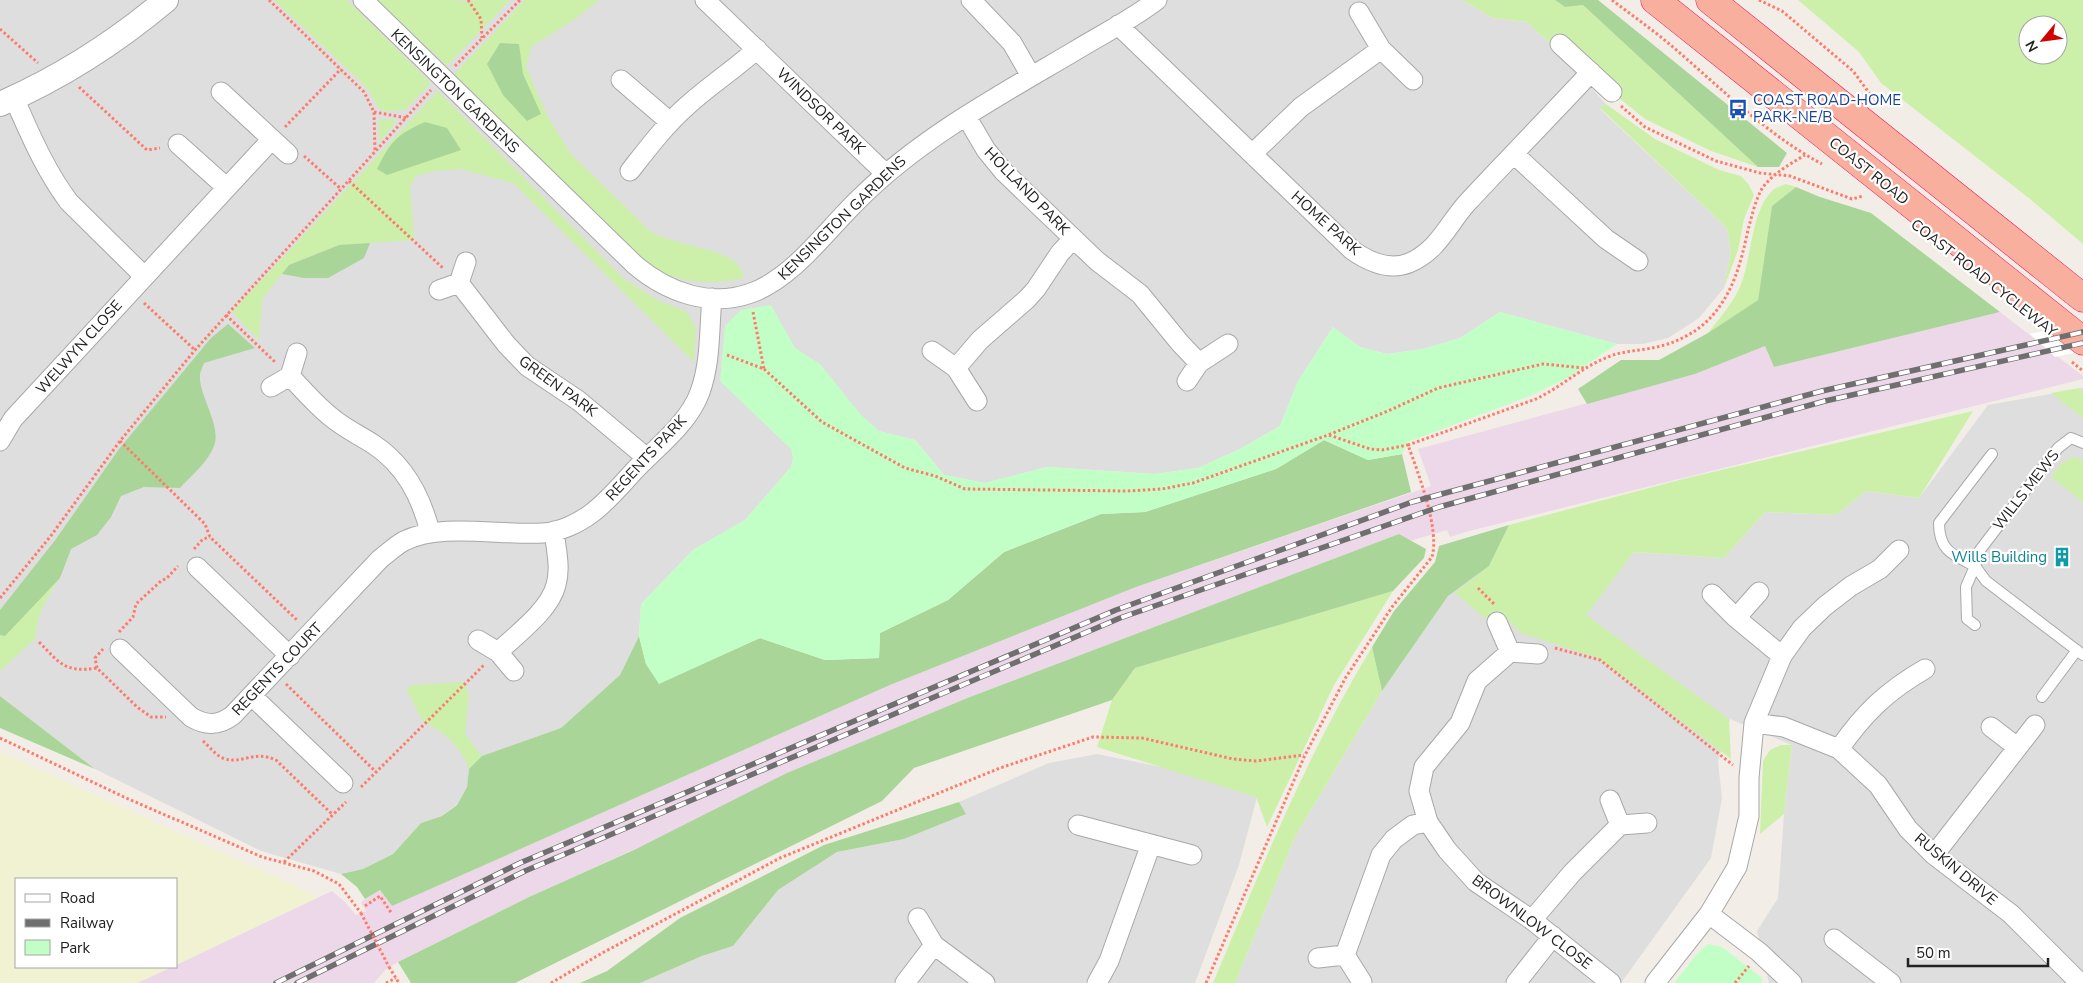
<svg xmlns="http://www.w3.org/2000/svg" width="2083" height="983" viewBox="0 0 2083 983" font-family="'Nunito Sans',sans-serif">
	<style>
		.residential { fill: #dfdede }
		.industrial { fill: #ecd8e8 }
		.farmland { fill: #f0f2d1 }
		.grass { fill: #ccf0a9; fill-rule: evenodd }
		.forest { fill: #aad598 }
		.park { fill: #c2ffc6 }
		.pier { fill: #fff }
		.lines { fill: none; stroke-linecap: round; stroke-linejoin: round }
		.service-casing { stroke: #a8a8a8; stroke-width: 12 }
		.minor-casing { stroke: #a8a8a8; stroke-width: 21 }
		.tertiary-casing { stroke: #a8a8a8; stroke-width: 26 }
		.trunk-casing { stroke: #ec1861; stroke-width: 29 }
		.path { stroke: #ff7a6b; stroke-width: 3; stroke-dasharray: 2.5 2.5; stroke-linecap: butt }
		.service { stroke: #fff; stroke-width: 10 }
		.minor { stroke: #fff; stroke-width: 19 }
		.tertiary { stroke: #fff; stroke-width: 24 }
		.trunk { stroke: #f8af9e; stroke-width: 28 }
		.rail-casing { stroke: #6f6f6f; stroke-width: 5.5 }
		.rail { stroke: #fff; stroke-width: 4; stroke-dasharray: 11; stroke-linecap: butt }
		.path-bridge { stroke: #ff7a6b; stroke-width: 3; stroke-dasharray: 2.5 2.5; stroke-linecap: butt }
		.labels { text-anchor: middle; stroke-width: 4.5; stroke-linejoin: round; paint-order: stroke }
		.street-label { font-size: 15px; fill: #212121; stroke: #fff }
		.transit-label { font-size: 15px; fill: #164399; stroke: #fff; text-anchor: start }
		.culture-label { font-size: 15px; fill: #0d838f; stroke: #fff; text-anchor: end }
	</style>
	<rect width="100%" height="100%" fill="#f2eee7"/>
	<!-- residential -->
	<path class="residential" d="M0 0H1462L1493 18 1527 22 1553 46 1606 104 1600 109 1727 228 1731 251 1724 288 1699 318 1668 338 1643 344H1617L1500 312 1460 338 1423 349 1387 354 1360 347 1333 327 1298 381 1280 426 1240 449 1198 468 1155 474 1047 467 985 483 944 475 915 440 879 431 793 459 791 467 745 520 693 550 641 604 639 636 620 675 561 728 482 756 469 769 467 787 457 804 442 816 421 823 393 854 363 869 341 874 261 851 95 769 0 696Z
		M2083 388V983H1769L1757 931 1778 898 1784 814 1792 745 1730 719 1718 761 1722 798 1711 858 1621 983H1235L1295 837 1382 691 1448 596 1489 566 1585 615 1634 552 1724 558 1765 512 1836 515 1866 491 1919 498 1988 405Z
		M1097 754 1176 770 1257 797 1239 865 1195 983H640L702 956 733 946 778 890 837 852 904 839 965 814 959 802 1049 763Z"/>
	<!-- industrial -->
	<path class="industrial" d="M2000 312 2083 376V379L1469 531 1450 537 1447 530 1410 541 1399 534 970 697 529 897 398 962 385 970 374 983H137L172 967H176V965L332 891 345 902 356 915 366 911 361 902 380 890 392 906 890 685 1136 587 1431 486 1418 449 1695 374 1765 346 1774 367Z"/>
	<!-- farmland -->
	<path class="farmland" d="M0 752 265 872 318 897 176 965V879H16V967H172L137 983H0Z"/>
	<!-- grass -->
	<path class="grass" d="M274 0H347L431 83 405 110 386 111 379 109 369 91 357 78Z
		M378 0H454L468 2 477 0H510L447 66Z
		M525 0H599L575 19 531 47 526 67 548 117 570 153 650 231C674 245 716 247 735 262 738 265 741 270 744 274L741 279C709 284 680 284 652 267L454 74Z
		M1462 0H1555L1565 7 1583 5 1758 167 1711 151 1645 119 1615 95 1622 87 1561 35 1553 46 1527 22 1493 18Z
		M1798 0H2083V244L2030 199 1881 83 1859 52ZM2028 25H2058V55H2028Z
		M438 91 624 279 659 301 686 311 696 328 694 362 513 183 461 169 434 171 416 176 410 186 414 240 339 245 289 265 262 299 259 340 232 312Z
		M1606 104 1655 139 1719 170 1741 176 1749 185 1754 195 1744 219 1738 250 1724 288 1731 251 1727 228 1600 108Z
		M381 119 395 120 396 122 381 140 379 139V121Z
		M1786 184 1796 187 1772 206 1758 300 1708 333C1719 319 1731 305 1739 289 1752 261 1750 213 1772 191 1775 188 1781 186 1786 184Z
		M2079 388 2083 391V418L2051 393Z
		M1973 411 1919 498 1866 491 1836 515 1765 512 1724 558 1634 552 1586 615 1729 719 1731 759 1598 658 1521 633 1501 613 1486 619 1455 593 1489 566 1509 525 1687 478Z
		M2073 457 2083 460V502L2051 477 2062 463Z
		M60 578C48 597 36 614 36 638L0 671V635L5 636Z
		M1393 591 1334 685 1267 827 1256 797 1097 747 1112 700 1135 668Z
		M1372 647 1382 691 1295 837 1235 983H1213C1261 869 1307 754 1372 647Z
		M464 682 469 694 465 734 482 756 469 769C463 749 443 730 423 722L406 689 413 685Z
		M1781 745H1792L1784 814 1760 834 1763 761 1770 750Z"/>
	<!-- forest -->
	<path class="forest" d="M1555 0H1598L1787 153 1779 167H1758L1583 5 1565 7Z
		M500 43 519 44 523 74 541 114 527 121 503 95 487 64Z
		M425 122 447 128 461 150 387 175 377 169C391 141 396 135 425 122Z
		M1796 187 1820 197 1871 213 2000 312 1774 367 1765 346 1695 374 1587 404 1578 389 1621 360H1659L1708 333 1758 300 1772 206Z
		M370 243 364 258 328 278H304L282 274 289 265 339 245Z
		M228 324 255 348 204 363C203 366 201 370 200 374 198 395 222 426 214 446 208 462 192 475 180 488L144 487 121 496 111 517 97 535 71 549 60 578 5 636 0 635V610L56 539 119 449 211 338Z
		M1324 440 1368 460 1402 454 1411 492 1136 587 890 685 392 906 380 890 365 899 357 887 341 874 363 869 393 854 421 823 442 816 457 805 467 787 469 769 482 756 561 728 620 675 639 636 646 664 659 683 760 638 825 660 879 658 880 633 948 600 1004 552 1101 514 1145 512 1276 469Z
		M1509 525 1489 566 1448 596 1382 691 1372 647 1394 611 1435 562 1439 546Z
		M1399 534 1426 549 1424 558 1393 591 1135 668 1112 700 914 768 882 801 515 983H411L398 962 529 897 636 849 787 773 970 697Z
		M0 696 95 769 0 728Z
		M959 802 966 814 904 839 837 852 778 890 733 946 702 956 640 983H580L607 971 680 918 824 845Z"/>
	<!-- park -->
	<path class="park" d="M771 305 795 348 820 364 861 415 879 431 915 440 944 475 985 483 1047 467 1155 474 1198 468 1240 449 1280 426 1298 381 1333 327 1360 347 1387 354 1423 349 1460 338 1500 312 1617 344 1567 378 1530 396 1408 442 1402 454 1368 460 1324 440 1276 469 1145 512 1101 514 1004 552 948 600 880 633 879 658 825 660 760 638 659 684 646 664 639 636 641 604 693 550 745 520 791 467 793 459 791 449 720 381 725 326 741 310Z
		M1708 944 1722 947 1762 978V983H1674L1697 954Z"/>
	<!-- pier -->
	<path class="pier" d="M2083 323V351L2055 357 2030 334Z"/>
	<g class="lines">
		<defs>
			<path id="service" d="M2083 443 2071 438 2058 448 1980 550 1975 566 1986 581 2083 655
				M1975 625 1967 619 1966 587 1975 566C1953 555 1939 551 1939 523L1992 454
				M2042 697 2077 650"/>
			<path id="minor" d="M363 0 635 265C667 292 710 308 751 293 794 278 828 228 861 197 922 137 1000 95 1073 52 1101 35 1131 20 1157 0
				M705 0 886 174
				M971 0 1012 43 1031 76
				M1359 12 1381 49 1413 80
				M1118 25 1352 250C1369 262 1389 271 1409 263 1438 251 1448 224 1467 203 1508 159 1550 116 1591 72
				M1560 44 1612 92
				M621 80 670 122
				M221 92 288 154
				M14 98C30 134 45 170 69 202L144 276
				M966 116 986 150 1004 172 1097 261 1140 294 1180 343 1199 363
				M178 144 226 187
				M1252 154 1301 107 1381 49
				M1514 154 1606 239 1638 261
				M630 171C648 148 666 124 688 105 710 85 735 69 757 49
				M459 283 506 344 527 366 579 401 647 458
				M439 290 459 283 466 262
				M932 351 956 368 977 401
				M956 368 980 340 1027 299 1036 289 1060 253 1073 239
				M290 376C303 390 316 405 331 417 344 428 359 435 373 444 405 465 421 496 430 532
				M1187 381 1199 363 1228 344
				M271 387 290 376 297 353
				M0 441 13 419 272 139
				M197 567 290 656
				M1712 594 1736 618 1782 656
				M1736 618 1759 592
				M1497 622 1510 652 1538 654
				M478 640 498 652 514 671
				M120 649 191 717C206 726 219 726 233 715L380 559C388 553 395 546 404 541 441 522 501 536 543 533 560 532 579 523 592 513 608 501 621 485 635 470 657 447 689 423 700 392 711 362 709 329 712 298
				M498 652C516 635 550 610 556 585 561 568 556 549 554 531
				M252 696 343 783
				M1754 723 1784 727 1839 749 1878 785 1908 829 1934 855 2011 914 2080 983
				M1991 727 2017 747
				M1839 749C1864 713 1887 691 1925 669
				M1610 800 1620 825 1647 823
				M1428 822 1419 791 1424 767 1460 723 1477 681 1510 652
				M1078 825 1192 855
				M1934 855 2035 725
				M1709 914 1759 952 1792 983
				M918 918 934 945 985 983
				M1532 920 1572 873 1620 825
				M1834 939 1891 983
				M1345 955 1381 855 1394 839 1413 825 1428 822 1447 850 1476 882 1532 920 1611 983
				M1318 958 1345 955 1362 982
				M905 983 934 945
				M1097 983 1109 961 1151 844
				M1516 983 1553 936
				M1655 983 1709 914 1737 867 1749 816V778L1754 723 1782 656 1802 628 1825 606 1851 586 1880 569 1899 550"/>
			<path id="tertiary" d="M0 104C60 78 116 42 166 0"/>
			<path id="trunk" d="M1655 0 2083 341
				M1710 0 2083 298"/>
		</defs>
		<!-- service casing -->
		<use href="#service" class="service-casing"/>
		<!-- minor casing -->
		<use href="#minor" class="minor-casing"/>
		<!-- tertiary casing -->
		<use href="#tertiary" class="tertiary-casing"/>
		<!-- trunk casing -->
		<use href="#trunk" class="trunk-casing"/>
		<!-- path -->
		<path class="path" d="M269 0 364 92 374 112 375 152
			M468 0 481 19 482 38
			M1612 0C1630 14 1649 27 1667 42 1717 84 1764 133 1822 164
			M1759 0 1782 11 1853 71 1876 102
			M0 29 38 63
			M455 66 520 0
			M79 87 147 150 160 148
			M1621 106 1645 127 1716 161 1760 173 1790 176 1852 199 1863 196
			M374 112 407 118
			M285 127 341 69
			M304 156 341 189
			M349 181 444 269
			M144 303 195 350
			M226 315 276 363
			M727 355 764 369 753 312
			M2072 362 2083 371
			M764 369 822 422 905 468 935 476 965 489 1127 491 1162 489 1193 483 1328 435 1388 411 1438 388 1543 364 1585 368
			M1329 435 1370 449 1382 450 1408 445
			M120 441 205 524 210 537 298 621
			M194 549 203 539 210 537
			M1478 588 1494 604
			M0 598 50 537 120 441 195 350 431 90
			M119 632 133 617 136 604 161 581 167 578 178 566
			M39 642C60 663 64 673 97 668L137 707 151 717H166
			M1555 648 1600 660 1733 765
			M97 668 95 658 103 649
			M286 684 376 772
			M0 738 124 797 262 857 314 871 339 884 361 913
			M203 741C210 747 216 756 225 759 242 764 254 750 276 760L333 815
			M361 787 484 665
			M284 862 346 802
			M365 906 380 896 392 914
			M389 967 399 983
			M386 983 396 978
			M551 983 604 952 780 858 1000 768 1093 737 1142 738 1233 759 1256 761 1304 755
			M1206 983 1305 755 1346 677 1392 607 1432 557C1440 529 1418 473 1408 445L1536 399C1561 387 1582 367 1608 357 1622 351 1637 351 1652 348 1674 344 1697 333 1712 316 1734 291 1741 262 1748 230 1752 216 1755 200 1763 187 1774 173 1790 164 1805 155
			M1735 983 1749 966"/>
		<!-- service -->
		<use href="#service" class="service"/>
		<!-- minor -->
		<use href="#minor" class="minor"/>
		<!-- tertiary -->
		<use href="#tertiary" class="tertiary"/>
		<!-- trunk -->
		<use href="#trunk" class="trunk"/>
		<defs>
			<path id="rail" d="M276 983 520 863 1116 610 1412 502 1822 391 2083 332
				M297 983 525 871 1120 618 1439 507 1825 401 2083 343"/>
		</defs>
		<!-- rail casing -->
		<use href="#rail" class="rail-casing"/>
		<!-- rail -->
		<use href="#rail" class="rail"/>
		<!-- path-bridge -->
		<path class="path-bridge" d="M361 913 389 967"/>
	</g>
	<!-- icons -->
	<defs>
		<symbol id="bus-bare" viewBox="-9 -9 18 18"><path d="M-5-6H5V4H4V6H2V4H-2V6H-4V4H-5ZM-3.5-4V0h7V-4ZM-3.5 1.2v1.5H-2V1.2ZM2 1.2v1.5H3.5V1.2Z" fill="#1a4fb4" stroke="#fff" stroke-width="2.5" paint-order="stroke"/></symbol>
		<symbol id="building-bare" viewBox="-9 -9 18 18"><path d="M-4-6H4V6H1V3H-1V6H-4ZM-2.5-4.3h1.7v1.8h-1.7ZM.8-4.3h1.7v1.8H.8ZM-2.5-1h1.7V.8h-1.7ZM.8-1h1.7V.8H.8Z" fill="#0f9aa8" stroke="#fff" stroke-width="2.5" paint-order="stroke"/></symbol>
	</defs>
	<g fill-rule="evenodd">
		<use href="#bus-bare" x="1724" y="95" width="28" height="28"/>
		<use href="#building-bare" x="2048" y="543" width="28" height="28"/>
	</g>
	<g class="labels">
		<!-- street labels -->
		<g class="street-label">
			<text transform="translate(455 91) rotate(44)" y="5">KENSINGTON GARDENS</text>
			<text transform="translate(821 111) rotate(44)" y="5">WINDSOR PARK</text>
			<text transform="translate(1869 171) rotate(39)" y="5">COAST ROAD</text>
			<text transform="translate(1027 191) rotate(46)" y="5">HOLLAND PARK</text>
			<text transform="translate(842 218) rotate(-44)" y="5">KENSINGTON GARDENS</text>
			<text transform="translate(1326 223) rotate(42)" y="5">HOME PARK</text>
			<text transform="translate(1984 278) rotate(38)" y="5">COAST ROAD CYCLEWAY</text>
			<text transform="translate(79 347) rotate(-48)" y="5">WELWYN CLOSE</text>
			<text transform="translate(558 386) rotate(36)" y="5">GREEN PARK</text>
			<text transform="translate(646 458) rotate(-47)" y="5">REGENTS PARK</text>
			<text transform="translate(2026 490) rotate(-52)" y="5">WILLS MEWS</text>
			<text transform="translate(277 669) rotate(-46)" y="5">REGENTS COURT</text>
			<text transform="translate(1956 869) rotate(40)" y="5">RUSKIN DRIVE</text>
			<text transform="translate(1532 922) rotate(37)" y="5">BROWNLOW CLOSE</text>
		</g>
		<!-- transit labels -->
		<g class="transit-label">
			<text x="1753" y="105">COAST ROAD-HOME<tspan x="1753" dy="17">PARK-NE/B</tspan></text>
		</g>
		<!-- culture labels -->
		<g class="culture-label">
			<text x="2047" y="562">Wills Building</text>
		</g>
	</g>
	<!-- legend -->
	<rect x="15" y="878" width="162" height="90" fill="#ffffff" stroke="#a6a6a6"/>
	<rect x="25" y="894" width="25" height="8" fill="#ffffff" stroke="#a6a6a6"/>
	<text x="60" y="903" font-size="15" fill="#212121">Road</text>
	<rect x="25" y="919" width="25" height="8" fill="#6f6f6f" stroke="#a6a6a6"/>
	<text x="60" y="928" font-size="15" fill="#212121">Railway</text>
	<rect x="25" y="940" width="25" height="15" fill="#c2ffc6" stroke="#a6a6a6"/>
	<text x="60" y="953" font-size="15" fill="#212121">Park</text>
	<!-- north arrow -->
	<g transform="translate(2043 40) rotate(241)"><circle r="24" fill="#ffffff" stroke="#a6a6a6"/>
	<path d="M0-4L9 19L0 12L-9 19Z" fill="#d20001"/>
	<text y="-8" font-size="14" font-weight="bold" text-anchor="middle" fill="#212121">N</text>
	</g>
	<!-- scale -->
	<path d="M1908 958v8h140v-8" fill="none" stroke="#212121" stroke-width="2.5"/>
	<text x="1916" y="958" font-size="15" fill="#212121" stroke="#ffffff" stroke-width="4" paint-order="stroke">50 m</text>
</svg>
